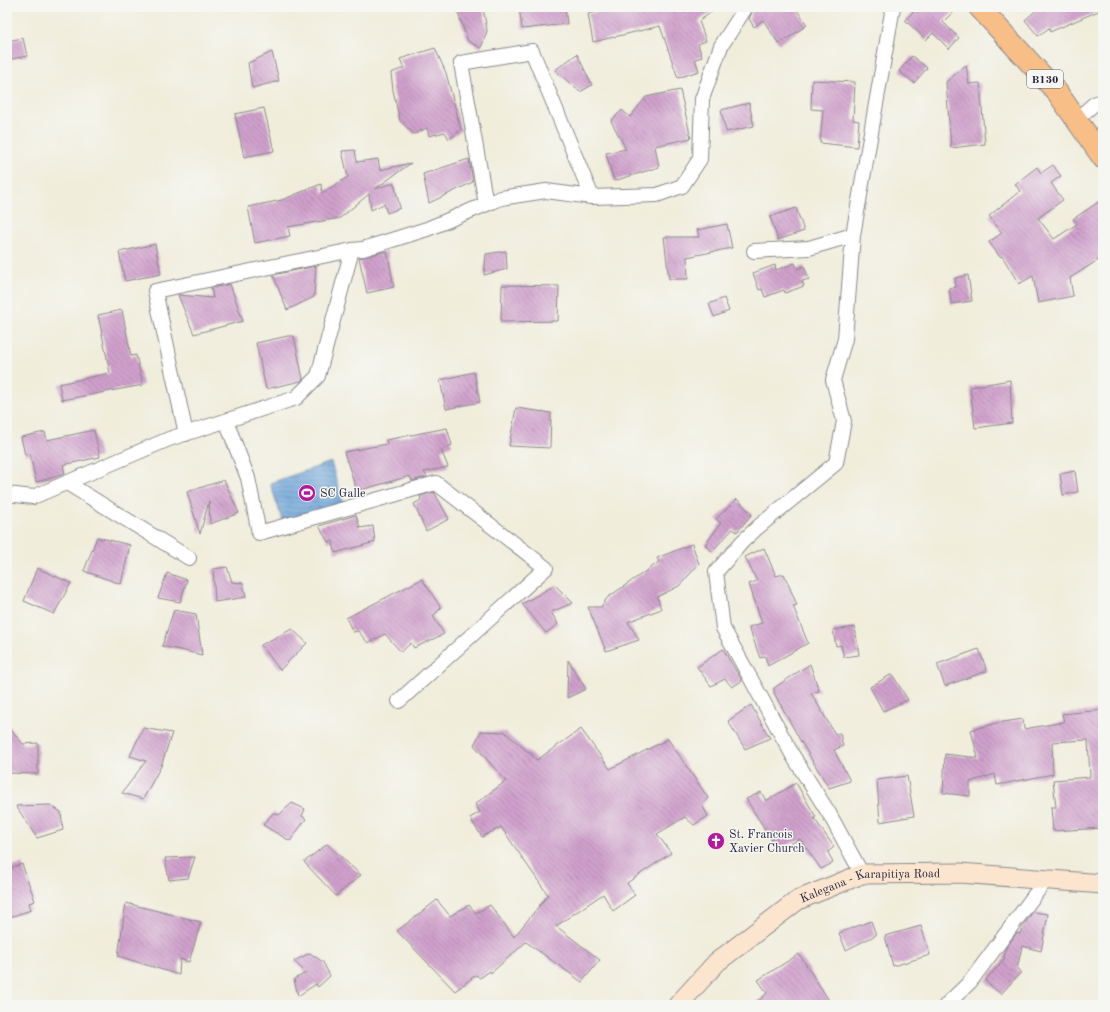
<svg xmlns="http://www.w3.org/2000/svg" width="1110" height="1012" viewBox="0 0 1110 1012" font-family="'Old Standard TT',serif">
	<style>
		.water { fill: url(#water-rules); stroke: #46628a }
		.building { fill: url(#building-back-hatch) }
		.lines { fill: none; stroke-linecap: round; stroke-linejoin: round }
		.minor-casing { stroke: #89888b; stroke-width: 16 }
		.secondary-casing { stroke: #89888b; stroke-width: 21 }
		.primary-casing { stroke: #89888b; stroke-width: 23 }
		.minor { stroke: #fff; stroke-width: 14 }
		.secondary { stroke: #fce5cf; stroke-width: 19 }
		.primary { stroke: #f7be87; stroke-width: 21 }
		.labels { text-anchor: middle; stroke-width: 3; stroke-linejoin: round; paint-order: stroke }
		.shield { fill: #f6f6f2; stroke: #626272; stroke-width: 1 }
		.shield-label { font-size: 11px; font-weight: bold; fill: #22223b }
		.poi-label { font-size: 12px; fill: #22223b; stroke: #f6f6f2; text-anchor: start }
		.street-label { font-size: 12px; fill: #22223b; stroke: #f6f6f2 }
	</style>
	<defs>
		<pattern id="water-rules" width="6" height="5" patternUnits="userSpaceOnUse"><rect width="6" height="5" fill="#69a1d8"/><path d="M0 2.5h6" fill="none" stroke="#5683b0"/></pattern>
		<pattern id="building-back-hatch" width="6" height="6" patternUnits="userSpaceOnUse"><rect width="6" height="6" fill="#d0a0cc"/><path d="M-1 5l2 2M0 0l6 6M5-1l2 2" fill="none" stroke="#a882a7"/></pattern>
	</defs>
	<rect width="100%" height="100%" fill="#f6f6f2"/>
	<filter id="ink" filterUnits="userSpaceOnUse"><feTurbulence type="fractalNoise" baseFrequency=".025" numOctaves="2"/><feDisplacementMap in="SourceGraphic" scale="8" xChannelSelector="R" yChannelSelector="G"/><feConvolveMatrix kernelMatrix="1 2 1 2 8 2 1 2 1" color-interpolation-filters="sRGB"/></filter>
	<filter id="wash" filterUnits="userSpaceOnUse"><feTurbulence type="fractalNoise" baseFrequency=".012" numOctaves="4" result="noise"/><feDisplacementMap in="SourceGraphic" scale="16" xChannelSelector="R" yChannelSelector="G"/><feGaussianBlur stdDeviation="0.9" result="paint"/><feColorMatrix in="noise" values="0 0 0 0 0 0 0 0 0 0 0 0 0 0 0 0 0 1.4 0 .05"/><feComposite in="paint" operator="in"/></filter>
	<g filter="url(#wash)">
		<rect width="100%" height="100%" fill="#f0eddb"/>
		<!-- water -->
		<path class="water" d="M331 462 343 503 283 522 270 483Z"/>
		<g id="blocks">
			<!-- building -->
			<path class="building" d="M465 7H483L487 31 481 48 468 41 457 10Z
				M519 7H565L567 24 522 29Z
				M618 7H719L699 21 706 41 698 44 702 57 695 59 699 71 678 78 660 26 593 42 588 14Z
				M754 7H795L807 25 779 44 763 20 754 27 749 19Z
				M918 7H958L943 22 959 38 949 49 933 33 926 40 905 20Z
				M1040 7H1103V9L1050 32 1049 28 1038 36 1025 20Z
				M23 38 27 56 7 60V41Z
				M435 48 446 73 461 130 449 139 445 132 429 136 427 128 414 134 400 121 393 90 391 73 404 68 400 59Z
				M272 52 279 81 252 88 248 63Z
				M577 54 592 85 580 92 555 70Z
				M912 56 927 68 914 83 899 71Z
				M966 65 969 84 980 83 985 144 951 148 946 82Z
				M812 80 855 82 853 120 859 121 857 147 820 143 823 110 811 109Z
				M680 90 691 138 655 146 659 167 614 181 606 153 626 149 611 121 622 110 630 117 646 97Z
				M749 103 754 126 726 132 721 110Z
				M264 108 274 151 244 157 235 114Z
				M355 150 357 162 378 159 380 170 411 163 375 189 394 183 400 208 387 213 384 204 371 210 369 194 340 218 288 227 290 236 255 243 248 207 282 200 321 184 322 193 348 177 342 151Z
				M469 159 473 182 429 203 423 174Z
				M1053 165 1061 176 1051 183 1063 200 1038 218 1054 239 1077 224 1073 219 1103 199V257L1070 278 1073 296 1038 303 1033 276 1019 284 1002 256 1000 257 989 242 1002 233 989 216 1020 191 1015 184 1037 167 1041 173Z
				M796 208 804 231 778 240 770 217Z
				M727 224 732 248 687 257 688 279H669L664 237H699L697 230Z
				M155 244 161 274 125 281 119 252Z
				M387 251 394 287 367 293 359 258Z
				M506 251 507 269 484 275 486 254Z
				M795 263 797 269 804 266 809 279 802 281 804 286 785 293 784 290 765 297 762 289 759 290 753 273 775 265 776 270Z
				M316 266 314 297 287 310 273 275Z
				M968 275 972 301 951 304 949 288 956 287 955 278Z
				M230 284 243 321 194 334 178 295 213 298 211 288Z
				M502 285 559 286 558 321 501 322Z
				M724 298 729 311 714 317 709 304Z
				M122 310 131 356 136 355 143 385 62 400 59 384 110 373 98 315Z
				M288 336H294L303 379 301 381 266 389 256 343Z
				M474 372 480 402 446 409 440 380Z
				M1010 380 1012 423 975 428 970 387Z
				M516 408 551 413 550 448 509 446Z
				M447 428 452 445 441 450 448 467 424 472 427 477 412 481 410 476 357 491 344 452 387 444 386 440Z
				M94 430 100 457 63 465 65 474 36 482 30 454 25 455 21 437 45 432 47 440Z
				M1075 471 1078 492 1063 495 1060 474Z
				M224 480 239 513 210 524 209 501 200 534 187 492Z
				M434 492 449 519 426 531 414 504 421 500 420 496Z
				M737 499 752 514 737 532 733 529 712 551 705 545 721 523 716 519Z
				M356 515 360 528 373 526 375 542 335 553 333 541 328 542 319 526Z
				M97 537 130 545 121 584 84 571Z
				M692 544 699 564 679 586 657 597 661 609 628 622 639 640 606 651 588 607H601L607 598 659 562 657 558Z
				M764 548 776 576 784 574 797 605 793 606 808 643 768 666 765 656 760 658 749 627 762 623 749 584 757 581 745 557Z
				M227 567 232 582 243 583 246 597 215 602 213 569Z
				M37 568 71 583 54 614 24 601Z
				M167 573 187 580 180 602 158 598Z
				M422 579 441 608 433 616 444 634 414 648 411 643 401 652 385 634 368 643 358 631 353 632 346 618Z
				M555 585 573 603 551 612 558 624 546 633 522 604Z
				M174 610 196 614 202 655 162 646Z
				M855 627 859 655 844 657 841 645 836 646 833 630Z
				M292 629 307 643 280 670 261 645Z
				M723 649 742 681 732 687 725 679 711 686 697 667Z
				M979 649 987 671 945 686 937 664Z
				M568 660 586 689 567 698Z
				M810 664 819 691 811 693 835 734 840 733 843 746 834 750 850 781 829 788 800 740 774 693V688Z
				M892 674 908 700 883 711 870 687Z
				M751 705 770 738 745 749 728 721Z
				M1103 710V828L1053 831 1051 807H1056L1053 780 1090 777 1088 740 1052 742 1053 774 997 785 995 774 970 782V796L943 793 945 754 978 758 971 730 997 723 1023 719 1024 729 1064 722 1062 714Z
				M7 725 23 744 38 743V774L7 773Z
				M143 728 172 733 161 766 143 799 122 793 146 761 130 756Z
				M581 729 610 769 668 739 708 798 702 805 708 816 694 825 685 817 657 834 671 853 627 883 635 895 613 911 603 894 556 926 600 960 582 982 526 942 491 973 490 971 480 978 476 975 455 991 397 931 437 900 450 916 469 905 476 913 490 905 514 937 548 895 501 827 482 837 470 818 480 812 475 804 506 781 474 745 481 731 505 732 537 760Z
				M907 776 914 816 880 822 877 780Z
				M796 783 816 817 814 818 834 847 828 852 833 863 821 869 800 839 778 850 746 799 761 792 766 801Z
				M292 803 305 809 302 816 306 819 290 841 263 825 273 813 279 815Z
				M50 805 61 812 63 830 37 838 16 806Z
				M327 844 361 875 336 896 304 862Z
				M195 857 188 878 169 880 165 858Z
				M22 864 35 901 29 903 31 910 7 918V869Z
				M126 903 201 922 189 962 180 959 179 975 118 956Z
				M1033 912 1048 914 1041 951 1022 946 1017 969 1021 972 1001 994 985 981 1004 959 1006 948 1017 933 1020 934 1022 927Z
				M871 921 876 935 846 950 839 933Z
				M921 926 930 955 893 966 885 936Z
				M310 953 323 962 330 976 318 987 316 984 298 996 294 979 306 973 294 961Z
				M799 954 832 1005H754L767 993 758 980Z"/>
		</g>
	</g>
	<g filter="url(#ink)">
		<use href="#blocks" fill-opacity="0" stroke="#89888b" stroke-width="1"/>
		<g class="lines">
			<defs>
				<path id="minor" d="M1077 119 1094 104 1103 100
					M486 204 461 63 532 51 592 197
					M754 251 809 248 853 235
					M226 421 248 478 259 533 436 483 546 568 399 701
					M186 434 155 291 352 250
					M67 483 189 558
					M7 494 33 497 169 439 296 398 318 376 352 250 363 249 427 229 501 198 546 191 592 197 657 195 682 186 700 159 702 99 721 46 746 7
					M862 874 830 815 793 756 723 628 716 572 742 542 758 527 836 463 844 421 833 380 845 339 853 235 893 7
					M946 1005 970 982 1045 881"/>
				<g id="secondary">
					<path id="s1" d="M678 1005 717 962 798 900 862 874 960 873 1103 884"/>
				</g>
				<path id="primary" d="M979 7 1057 92 1103 158"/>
			</defs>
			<!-- minor casing -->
			<use href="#minor" class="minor-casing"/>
			<!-- secondary casing -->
			<use href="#secondary" class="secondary-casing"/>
			<!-- primary casing -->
			<use href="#primary" class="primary-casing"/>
			<!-- minor -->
			<use href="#minor" class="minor"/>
			<!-- secondary -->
			<use href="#secondary" class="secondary"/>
			<!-- primary -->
			<use href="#primary" class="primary"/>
		</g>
	</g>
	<!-- icons -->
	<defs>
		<symbol id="stadium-disc" viewBox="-11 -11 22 22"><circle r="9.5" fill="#b5179e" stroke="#f6f6f2"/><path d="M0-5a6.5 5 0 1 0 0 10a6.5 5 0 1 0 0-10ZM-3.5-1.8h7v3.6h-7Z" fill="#fff"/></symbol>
		<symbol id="church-disc" viewBox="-11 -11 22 22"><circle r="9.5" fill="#b5179e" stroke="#f6f6f2"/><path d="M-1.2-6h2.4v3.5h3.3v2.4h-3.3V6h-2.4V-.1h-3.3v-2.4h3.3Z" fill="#fff"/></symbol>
	</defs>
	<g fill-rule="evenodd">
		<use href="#stadium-disc" x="297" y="483" width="20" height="20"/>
		<use href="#church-disc" x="706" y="831" width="20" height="20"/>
	</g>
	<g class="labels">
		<!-- shield labels -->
		<rect class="shield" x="1027" y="70" width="36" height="18" rx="3"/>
		<g class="shield-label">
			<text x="1045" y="83">B130</text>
		</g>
		<!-- poi labels -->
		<g class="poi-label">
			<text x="320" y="497">SC Galle</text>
			<text x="729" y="838">St. Francois<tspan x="729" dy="14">Xavier Church</tspan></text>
		</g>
		<!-- street labels -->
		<g class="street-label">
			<text dy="4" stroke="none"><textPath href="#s1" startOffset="235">Kalegana - Karapitiya Road</textPath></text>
		</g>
	</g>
	<!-- margin -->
	<rect width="1110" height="1012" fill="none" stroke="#f6f6f2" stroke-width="24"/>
</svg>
